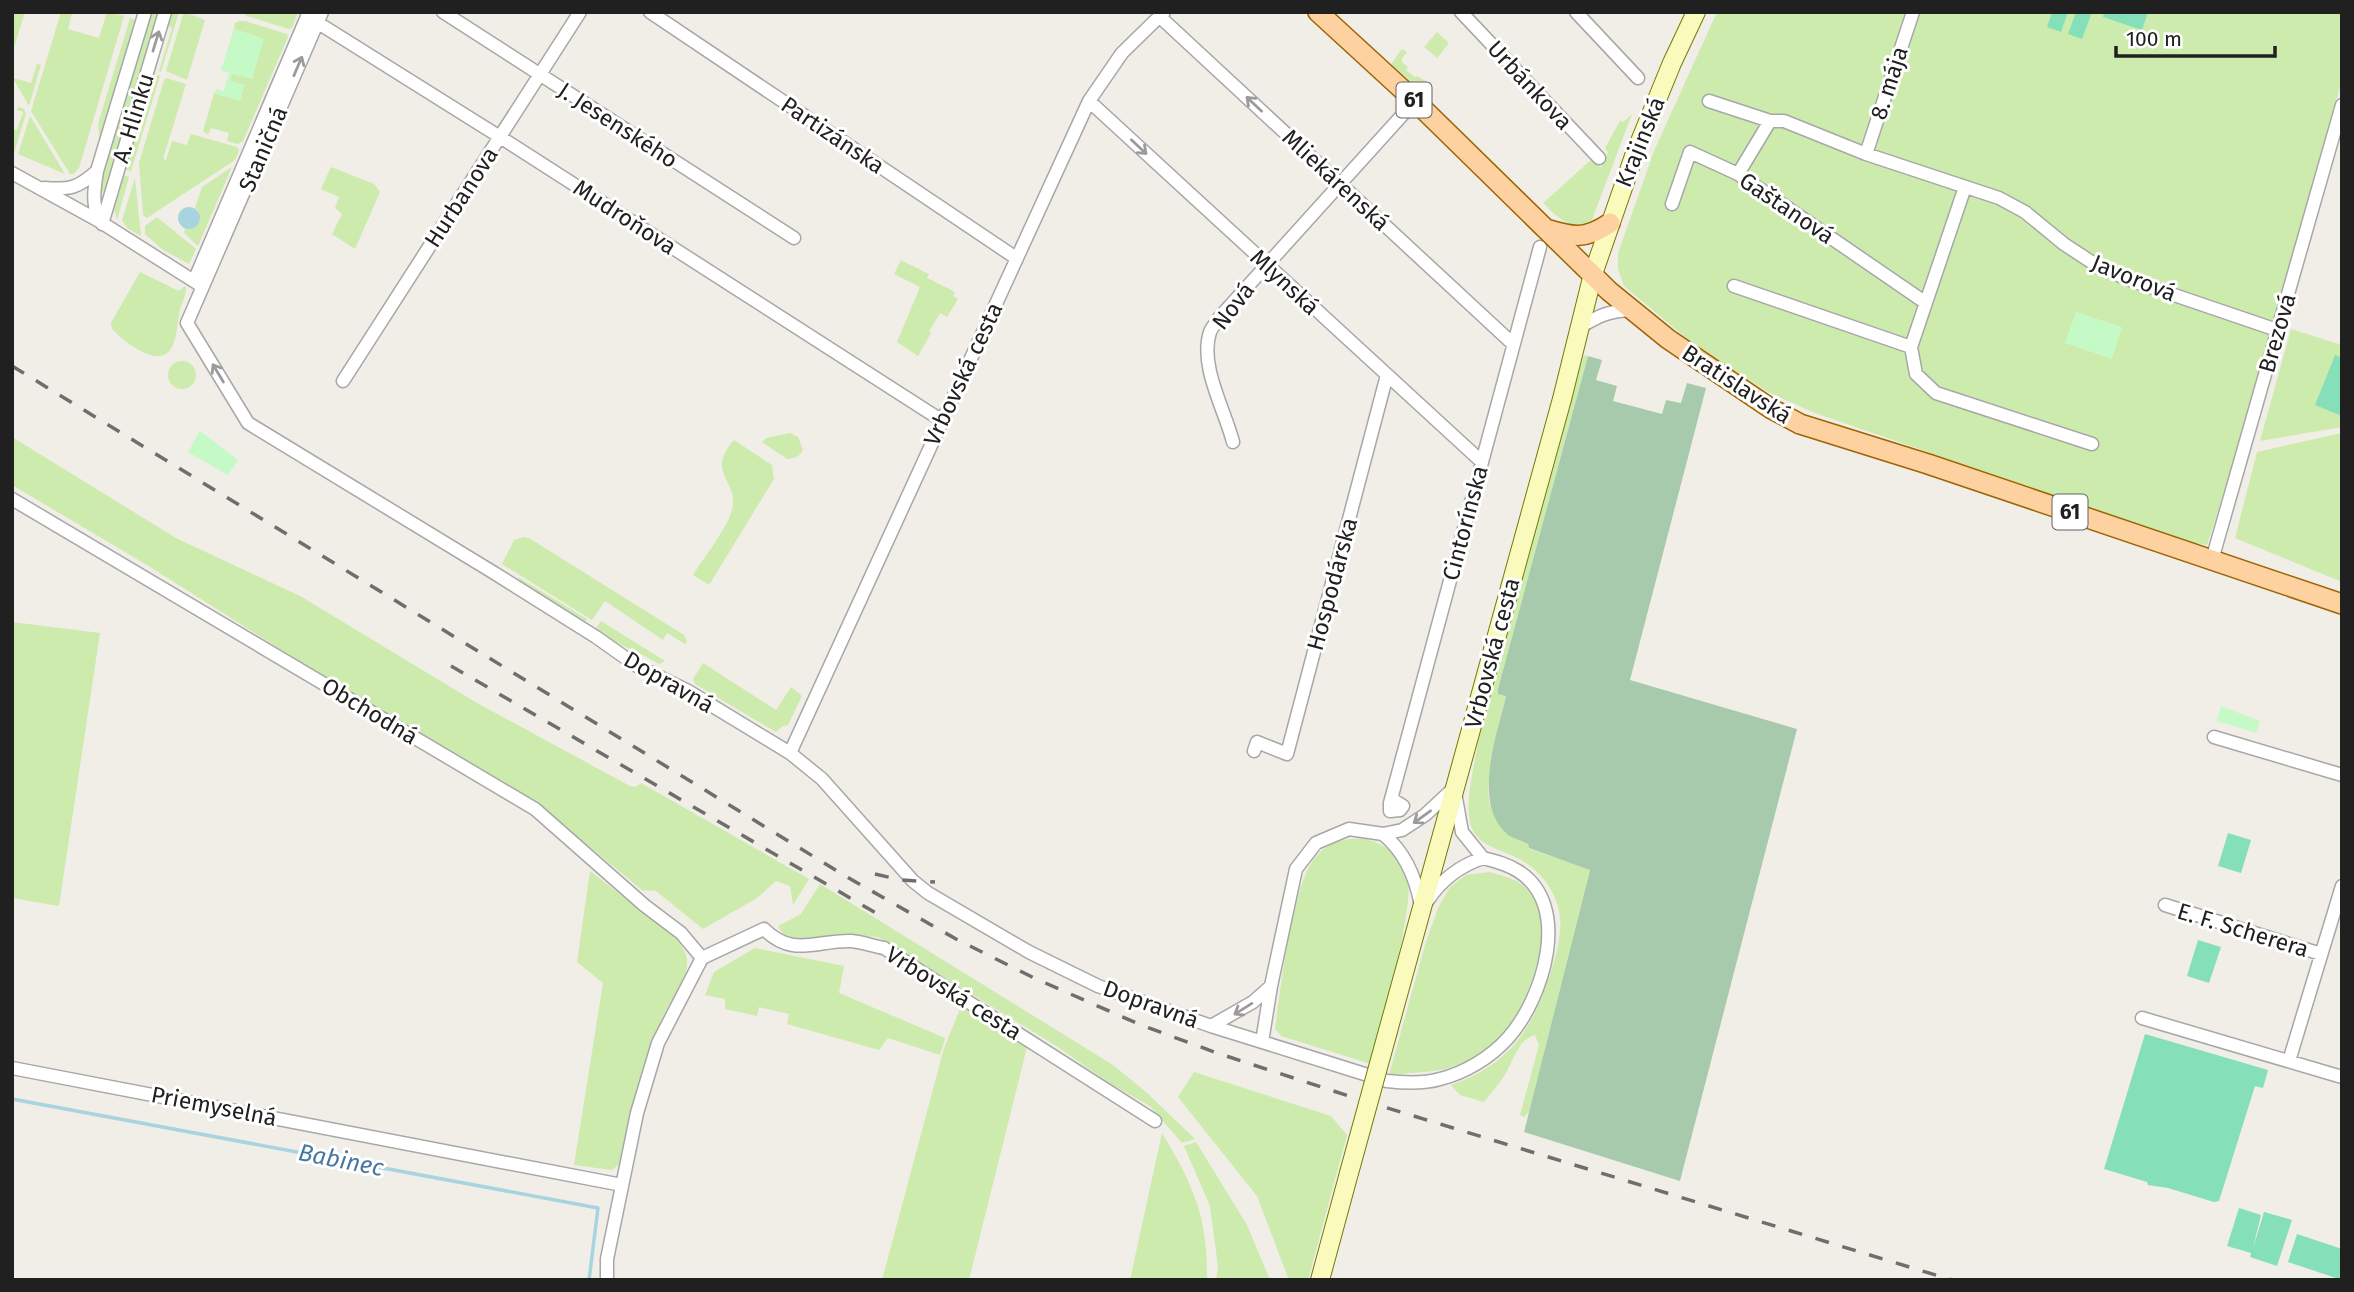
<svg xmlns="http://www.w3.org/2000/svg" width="2354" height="1292" viewBox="0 0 2354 1292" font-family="'Fira Sans',sans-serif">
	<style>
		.grass { fill: #cdebad }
		.cemetery { fill: #a8caac }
		.park { fill: #c5fac7 }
		.pitch { fill: #85e0ba }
		.water { fill: #a7d4df }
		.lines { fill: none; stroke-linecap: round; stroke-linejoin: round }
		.stream { stroke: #a7d4df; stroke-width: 3.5 }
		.street-casing { stroke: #a7a7a7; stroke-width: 15 }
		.secondary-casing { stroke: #727b04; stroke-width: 20 }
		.primary-casing { stroke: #9d6400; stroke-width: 22 }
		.street { stroke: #fff; stroke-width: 12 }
		.secondary { stroke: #f9fabb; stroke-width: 18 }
		.primary { stroke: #fdd2a0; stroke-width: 19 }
		.rail { stroke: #6e6e6e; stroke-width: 3.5; stroke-dasharray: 14 14; stroke-linecap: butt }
		.secondary-bridge-casing { stroke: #727b04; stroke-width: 20; stroke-linecap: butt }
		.secondary-bridge { stroke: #f9fabb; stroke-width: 18 }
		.oneway { stroke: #9b9b9b }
		.labels { text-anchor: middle; stroke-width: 6; stroke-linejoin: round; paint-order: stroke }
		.shield { fill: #fff; stroke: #636363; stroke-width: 2 }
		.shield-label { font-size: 21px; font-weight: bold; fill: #202020 }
		.street-label { font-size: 23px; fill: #202020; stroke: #fff }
		.water-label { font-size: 24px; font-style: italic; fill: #4577a2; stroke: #fff }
	</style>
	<rect width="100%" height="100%" fill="#f1ede7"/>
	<!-- grass -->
	<path class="grass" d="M12 12H25L12 54Z
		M61 12 72 13 68 29 99 38 107 12 124 16 79 168 73 174H70L31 111Z
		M150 12H159L105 191 100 194 97 188Z
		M171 12H179L161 72 159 71 172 28 167 24Z
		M184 12 205 20 187 80 166 71Z
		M242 12H298L292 28 289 29 247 16Z
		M1717 12H2342V79L2277 326 2207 545 2188 542 1815 413 1768 392 1692 343 1624 286 1618 269V253L1654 151Z
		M130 18 136 20 100 142 98 124Z
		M239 21H245L287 34 288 37 243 141 238 144 227 141 229 133 211 128 208 135 203 131 214 93 240 101 230 81 232 73 264 39 234 29 235 23Z
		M1437 32 1449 43 1437 58 1424 47Z
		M1402 49 1407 52 1402 58V62L1408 67 1406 70 1415 77 1417 76 1427 82 1421 90 1391 64Z
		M37 64 41 65 29 106 13 78 31 83Z
		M157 75 160 76 131 171 124 169 133 138 139 137Z
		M166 78 186 84 163 159 166 160 172 141 187 145 191 134 237 147 239 151 235 160 147 218 143 215 139 163 164 80Z
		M18 107 24 109 26 114 14 153 12 152V129L17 130 23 112 17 110Z
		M1632 114 1592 220C1574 236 1557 216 1543 203L1591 160 1601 167 1608 152 1605 148 1620 121 1623 122Z
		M30 116 65 174 18 154Z
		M232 167 198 246 184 233 185 228 195 227 200 221 198 211 195 208 202 187Z
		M331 167 374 184 380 192 355 249 332 234 342 214 335 208 339 197 321 189Z
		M123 175 129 177 117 220 114 208Z
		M135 178 141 236 127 228 122 220Z
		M157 217 196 249 189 264 163 250 145 234V226Z
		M901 260 929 274 927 278 955 292 953 296 958 299 947 317 940 313 929 332 931 333 918 356 897 342 920 287 894 274Z
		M140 272 179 291 185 286 186 288C186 298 180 305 179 315 177 325 177 337 172 347 159 371 124 341 112 329L111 323Z
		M2291 329 2342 345V427L2260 441Z
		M1584 355 1588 356 1498 689 1506 695C1500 720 1480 788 1492 809 1498 820 1517 838 1528 844L1529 849 1590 869 1529 1112 1524 1117 1520 1115 1539 1045 1535 1035C1518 1039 1513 1061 1505 1075 1499 1084 1491 1093 1484 1102L1460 1095 1451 1085C1503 1067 1528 1037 1546 986 1552 968 1559 950 1560 930 1563 904 1548 878 1526 863 1504 848 1472 849 1469 816 1467 798 1472 777 1475 759 1483 715 1495 673 1507 630 1532 539 1555 446 1584 355Z
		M168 375a14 14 0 1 1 28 0a14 14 0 1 1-28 0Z
		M790 433 798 437 803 450C799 457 795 458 787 459L762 442 766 438Z
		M2342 433V582L2235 538 2257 452Z
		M12 437 176 538 300 596 477 703 630 786 636 787 641 783 809 879 793 905 790 886 776 881 757 898 703 929 656 891 642 890 545 810 522 793 288 654 147 565 12 485Z
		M734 440 772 465 774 479 709 585 693 575C703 559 728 527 732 510 740 480 704 474 734 440Z
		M523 537 529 538 684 635 687 641 685 644 667 633 663 640 605 601 592 620 502 564 514 540Z
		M518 577 587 619 584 623 521 584Z
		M601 621 665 661 659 664C638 651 615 644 595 630Z
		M12 622 100 633 59 906 12 898Z
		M703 663 776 710 791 687 802 696 788 725 783 726 776 732 695 684 693 679Z
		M1363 838C1381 843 1401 853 1407 873 1417 903 1380 1027 1371 1064L1281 1036 1275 1029C1281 990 1292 879 1318 854 1331 841 1345 839 1363 838Z
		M590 871 675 937C680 944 687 952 687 961 688 977 674 996 666 1010 642 1058 630 1112 619 1164L612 1170 574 1165 603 983 577 962Z
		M1489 872C1505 876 1520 880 1531 893 1558 926 1529 1000 1506 1029 1496 1042 1478 1056 1464 1063 1441 1073 1413 1072 1389 1075L1425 945 1438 908 1450 887 1466 875Z
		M820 884 1113 1065 1146 1092 1195 1139 1182 1143 1150 1106 1109 1083 1058 1047 878 937 841 935 800 942 785 937 778 926 801 914Z
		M755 948 844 966 839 993 945 1038 940 1055 888 1038 879 1050 787 1024 789 1014 759 1007 757 1016 725 1009V999L705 995 714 972Z
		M963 1002 1028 1043 969 1280H882L944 1048Z
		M1194 1072 1331 1116 1347 1135 1308 1280H1289L1257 1196 1178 1097Z
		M1162 1133C1194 1186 1208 1218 1207 1280H1130Z
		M1196 1142 1247 1225 1270 1280H1216L1218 1267 1210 1206 1184 1146Z"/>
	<!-- cemetery -->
	<path class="cemetery" d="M1588 356 1602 360 1596 380 1617 386 1613 401 1662 414 1666 400 1681 403 1687 383 1706 388 1630 680 1797 729 1680 1181 1524 1132 1590 870 1529 848 1528 844C1521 840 1514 839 1508 835 1471 804 1497 735 1506 696L1498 694V689Z"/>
	<!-- park -->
	<path class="park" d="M234 29 264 39 252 79 232 74 230 81 245 85 240 101 214 93 216 89 224 91 229 73 221 70Z
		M2076 312 2122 327 2112 359 2065 343Z
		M200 431 238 460 228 475 188 452Z
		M2221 706 2260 721 2256 733 2217 721Z"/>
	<!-- pitch -->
	<path class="pitch" d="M2052 12H2068L2061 32 2047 27Z
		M2076 12H2092L2082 39 2068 34Z
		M2104 12H2148L2142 30 2103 17Z
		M2335 355 2342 358V416L2315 405Z
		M2228 833 2251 840 2241 873 2218 866Z
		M2198 940 2221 947 2209 983 2187 976Z
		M2145 1034 2268 1070 2263 1088 2255 1086 2219 1201 2214 1202 2168 1188 2148 1185 2147 1182 2104 1169Z
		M2239 1208 2261 1215 2253 1248 2264 1212 2292 1220 2277 1266 2250 1257 2251 1253 2227 1246Z
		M2297 1234 2342 1249V1280L2288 1262Z"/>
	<!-- water -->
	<path class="water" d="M178 218a11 11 0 1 1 22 0a11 11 0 1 1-22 0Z"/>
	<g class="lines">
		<!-- stream -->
		<path class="stream" d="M12 1099 598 1208 589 1280"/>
		<defs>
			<path id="street" d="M322 12 187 323 248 423 491 571 596 637 637 666 688 691 790 753 822 779 913 881 928 893 1029 952 1098 986 1211 1026 1387 1081C1405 1083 1423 1084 1440 1079 1465 1073 1491 1057 1508 1038 1543 999 1573 905 1518 871 1507 864 1495 861 1483 858
				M443 12 794 238
				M650 12 1016 258
				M1461 12 1599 158
				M1576 12 1638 78
				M307 16 500 137 941 420
				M1159 16 1513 344
				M1089 101 1482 462
				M1709 101 1770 121H1784L1866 154 1999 198 2025 212 2064 244 2099 267 2133 281 2277 330
				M1866 154 1913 12
				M12 173 99 221 200 285
				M1738 174 1770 121
				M44 188C70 190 78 188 97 171
				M1672 204 1690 152 1738 174 1926 303
				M99 221C92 203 94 190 97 171L145 12
				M102 224 165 12
				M194 281 309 12
				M1734 286 1911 347 1916 374 1936 393 2092 444
				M1580 327C1600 315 1609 311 1632 310
				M1911 347 1965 187
				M343 381 580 12
				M1233 442C1225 410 1199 366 1210 332 1212 327 1217 322 1219 318L1415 101
				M12 499 535 809 644 905 681 933 702 958
				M2212 560 2342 105
				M2214 737 2342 775
				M1254 751 1257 742 1287 754 1387 375
				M790 753 1089 101 1122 53 1164 12
				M1456 798 1462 832 1483 858
				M1392 799 1403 806 1400 810 1390 811V803L1540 247
				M1383 834C1406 853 1416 878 1421 906
				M1428 900C1442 879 1459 866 1483 858
				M2165 905 2321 954
				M2142 1018 2342 1077
				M1211 1026 1253 1002 1271 986
				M1262 1042 1271 986 1296 869 1316 843 1349 829 1383 834 1402 830 1425 815 1454 788
				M2289 1061 2342 886
				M12 1068 622 1185
				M607 1280V1259L637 1113 658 1043 702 958 764 929C793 958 816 940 851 941 862 942 873 946 884 948L1155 1121"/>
			<path id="secondary" d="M1388 1031 1562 399 1593 274 1634 156 1672 63 1696 12
				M1320 1280 1349 1173"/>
			<path id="primary" d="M1318 12 1415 101 1609 291 1668 339 1770 408 1800 424 1928 464 2342 604
				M1546 229C1573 237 1585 240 1610 223"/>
		</defs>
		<!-- street casing -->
		<use href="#street" class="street-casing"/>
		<!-- secondary casing -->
		<use href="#secondary" class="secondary-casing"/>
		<!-- primary casing -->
		<use href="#primary" class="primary-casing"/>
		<!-- street -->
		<use href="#street" class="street"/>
		<!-- secondary -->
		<use href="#secondary" class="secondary"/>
		<!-- primary -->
		<use href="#primary" class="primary"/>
		<!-- rail -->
		<path class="rail" d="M12 366 847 877 956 939 1034 978 1141 1025 1217 1053 1358 1099 1952 1280
			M451 666 876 913
			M875 874 901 880 935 882"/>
		<defs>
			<path id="secondary-bridge" d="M1349 1173 1388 1031"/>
		</defs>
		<!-- secondary-bridge casing -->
		<use href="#secondary-bridge" class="secondary-bridge-casing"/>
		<!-- secondary-bridge -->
		<use href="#secondary-bridge" class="secondary-bridge"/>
	</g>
	<!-- one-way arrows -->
	<defs><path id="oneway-shaft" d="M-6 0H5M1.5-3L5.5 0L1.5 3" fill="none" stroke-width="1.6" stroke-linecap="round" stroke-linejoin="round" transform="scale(1.75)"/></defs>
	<g class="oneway">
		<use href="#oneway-shaft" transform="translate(156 41) rotate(-73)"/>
		<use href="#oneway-shaft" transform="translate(298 66) rotate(-67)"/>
		<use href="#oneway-shaft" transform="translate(1254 104) rotate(-137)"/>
		<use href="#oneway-shaft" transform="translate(1139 147) rotate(43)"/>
		<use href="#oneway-shaft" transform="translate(218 373) rotate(-121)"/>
		<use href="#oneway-shaft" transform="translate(1422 817) rotate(144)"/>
		<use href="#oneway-shaft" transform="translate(1243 1009) rotate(148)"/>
	</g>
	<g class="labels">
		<!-- shield labels -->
		<g class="shield">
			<rect x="1396.5" y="82.5" width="35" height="35" rx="5"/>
			<rect x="2052.5" y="494.5" width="35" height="35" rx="5"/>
		</g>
		<g class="shield-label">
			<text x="1414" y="107">61</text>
			<text x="2070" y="519">61</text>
		</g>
		<!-- street labels -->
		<g class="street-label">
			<text transform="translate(1889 83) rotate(-72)" y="8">8. mája</text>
			<text transform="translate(1530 85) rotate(47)" y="8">Urbánkova</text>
			<text transform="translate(133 118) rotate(-73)" y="8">A. Hlinku</text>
			<text transform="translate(618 125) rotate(33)" y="8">J. Jesenského</text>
			<text transform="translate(833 135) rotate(34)" y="8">Partizánska</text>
			<text transform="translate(1640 142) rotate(-68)" y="8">Krajinská</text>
			<text transform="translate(263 149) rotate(-67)" y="8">Staničná</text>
			<text transform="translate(1336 180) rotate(43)" y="8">Mliekárenská</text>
			<text transform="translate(461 197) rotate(-57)" y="8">Hurbanova</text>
			<text transform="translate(1787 208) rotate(34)" y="8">Gaštanová</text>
			<text transform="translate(625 217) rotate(33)" y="8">Mudroňova</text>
			<text transform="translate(2134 278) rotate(22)" y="8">Javorová</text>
			<text transform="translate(1285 282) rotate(43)" y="8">Mlynská</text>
			<text transform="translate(1233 306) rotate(-52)" y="8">Nová</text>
			<text transform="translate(2277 333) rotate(-74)" y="8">Brezová</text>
			<text transform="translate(963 374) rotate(-65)" y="8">Vrbovská cesta</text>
			<text transform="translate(1737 384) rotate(33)" y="8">Bratislavská</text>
			<text transform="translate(1465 523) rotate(-75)" y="8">Cintorínska</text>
			<text transform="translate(1332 584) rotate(-75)" y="8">Hospodárska</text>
			<text transform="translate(1492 653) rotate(-75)" y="8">Vrbovská cesta</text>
			<text transform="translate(669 682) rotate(30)" y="8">Dopravná</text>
			<text transform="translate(370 711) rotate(31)" y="8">Obchodná</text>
			<text transform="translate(2243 930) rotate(17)" y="8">E. F. Scherera</text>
			<text transform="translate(954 993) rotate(32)" y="8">Vrbovská cesta</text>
			<text transform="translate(1151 1004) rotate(20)" y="8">Dopravná</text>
			<text transform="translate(214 1106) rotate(11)" y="8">Priemyselná</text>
		</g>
		<!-- water labels -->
		<g class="water-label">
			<text transform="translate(341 1160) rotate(11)" y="8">Babinec</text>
		</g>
	</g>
	<!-- border -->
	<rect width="2354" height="1292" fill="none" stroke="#202020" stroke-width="28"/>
	<!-- scale -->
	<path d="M2116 46v10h159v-10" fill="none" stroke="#202020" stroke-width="3.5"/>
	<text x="2126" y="46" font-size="21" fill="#202020" stroke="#ffffff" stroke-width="5" paint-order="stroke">100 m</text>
</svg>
